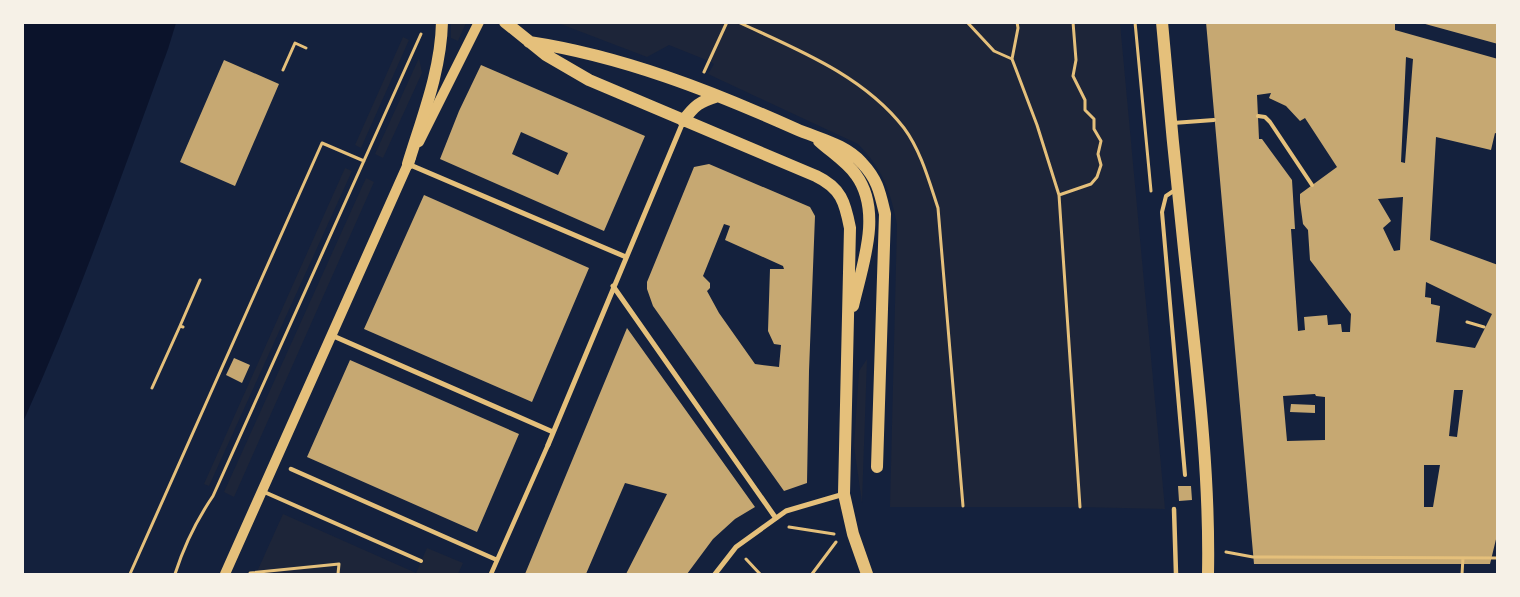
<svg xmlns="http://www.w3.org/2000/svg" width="1520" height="597" viewBox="0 0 1520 597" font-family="Raleway,sans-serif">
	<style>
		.green { fill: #1d2539 }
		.water { fill: #0b132b }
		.building { fill: #c6a872; fill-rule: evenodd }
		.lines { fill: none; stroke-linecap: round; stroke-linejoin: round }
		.path { stroke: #e5c07b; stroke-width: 3 }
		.service { stroke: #e5c07b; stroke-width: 4 }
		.pedestrian { stroke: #e5c07b; stroke-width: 4.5 }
		.minor { stroke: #e5c07b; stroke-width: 5 }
		.secondary { stroke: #e5c07b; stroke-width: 10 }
		.primary { stroke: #e5c07b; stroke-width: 12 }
	</style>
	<rect width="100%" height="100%" fill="#14213d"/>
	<!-- green -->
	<path class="green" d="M451 23H466L458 41 451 38Z
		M558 23H1120L1165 509 1080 507H890L897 224C890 190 883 170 858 144L708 74 714 64 709 61 669 45 647 57Z
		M403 37 409 40 361 148 355 145Z
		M419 58 422 73 383 158 375 154Z
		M345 168 352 171 209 486 204 484Z
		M366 178 374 182 234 497 224 492Z
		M867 359 862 503 854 446 859 371Z
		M283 514 416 573 427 548 463 563 458 574H256Z"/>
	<!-- water -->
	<path class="water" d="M23 22 176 23 168 49C122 174 78 301 23 422Z"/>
	<!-- building -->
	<path class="building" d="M1206 22H1395V30L1498 59V134L1495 133 1491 150 1436 137 1430 240 1498 265V531L1490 564H1254ZM1406 57 1413 59 1405 163 1401 162ZM1271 93 1269 98 1286 106 1300 121 1305 118 1337 167 1300 194V202L1303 224 1308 230 1310 260 1351 314 1350 332H1342L1341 324 1328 325 1327 315 1304 317 1305 330 1298 331 1291 229H1295L1292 180 1262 139H1259L1257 95ZM1403 197 1400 250 1394 251 1383 228 1391 221 1378 199ZM1426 282 1492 314 1475 348 1436 342 1440 306 1431 304V298L1425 297ZM1454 390H1463L1457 437 1449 436ZM1315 394 1316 396 1325 397V440L1287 441 1283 396ZM1424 465H1440L1433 507H1424Z
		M1418 22H1491L1498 24V44Z
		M224 60 279 84 235 186 180 162Z
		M481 65 645 136 604 231 440 159 459 111ZM521 132 568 153 558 175 512 154Z
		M709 164 810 207 815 216 809 371 807 483 784 491 653 306 647 289V282L694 167ZM724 224 730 226 725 240 783 266 784 269H770L768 331 774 344 781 345 779 367 755 364 719 313 707 291 710 288V283L703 276Z
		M424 195 589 268 532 402 364 329Z
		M627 328 755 507 735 519 713 539 687 574H626L667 494 625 483 586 574H525Z
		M234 358 250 365 242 383 226 375Z
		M350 360 519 434 477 532 307 457Z
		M1291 404 1315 405V413L1290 412Z
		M1178 486H1191L1192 500 1179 501Z"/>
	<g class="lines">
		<!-- path -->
		<path class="path" d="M738 22C796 49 863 75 904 128 921 151 929 181 938 208L963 506
			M967 22 994 51 1012 59
			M1017 22 1018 28 1012 59 1037 125 1059 195 1080 507
			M1135 22 1151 191
			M283 70 295 43 306 48
			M704 72 727 22
			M1059 195 1091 184 1097 177 1101 165 1098 154 1101 141 1094 129V119L1085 110V100L1073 76 1076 60 1073 22
			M1467 322 1484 327
			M180 326 200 280
			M152 388 180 326 183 327
			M789 527 834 534
			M1226 552 1253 557 1498 558
			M746 559 760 574
			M250 573 339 564 338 574
			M130 574 322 143 364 161
			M175 574C184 546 196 521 213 496L421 34
			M812 574 836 542
			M1462 574 1463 558"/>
		<!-- service -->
		<path class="service" d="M1258 116 1265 117 1270 122 1312 185
			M1173 123 1214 120
			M1175 190 1166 196 1162 212 1185 475
			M262 491 421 561"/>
		<!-- pedestrian -->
		<path class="pedestrian" d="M291 469 497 560
			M1174 509 1176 574
			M491 574 548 445"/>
		<!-- minor -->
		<path class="minor" d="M408 164 626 257
			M613 286 775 517
			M331 335 553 432
			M548 445 683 122
			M715 574 736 547 786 511 844 494"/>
		<!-- secondary -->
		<path class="secondary" d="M419 142 479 22
			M225 574 411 157"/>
		<!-- primary -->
		<path class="primary" d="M505 22 546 55 589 80 816 176C841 188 845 202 850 228L844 494 853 534 867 574
			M1162 22C1169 104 1177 186 1186 268 1197 370 1210 472 1208 574
			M529 42C622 56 711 91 796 129 819 139 845 144 862 163 878 180 880 193 885 214L877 467
			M683 121C695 105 699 102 718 96
			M819 141C831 152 847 162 856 175 883 212 862 266 853 306
			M408 164C422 118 441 71 442 22"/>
	</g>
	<!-- border -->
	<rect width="1520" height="597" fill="none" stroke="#f6f1e7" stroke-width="48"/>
</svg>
